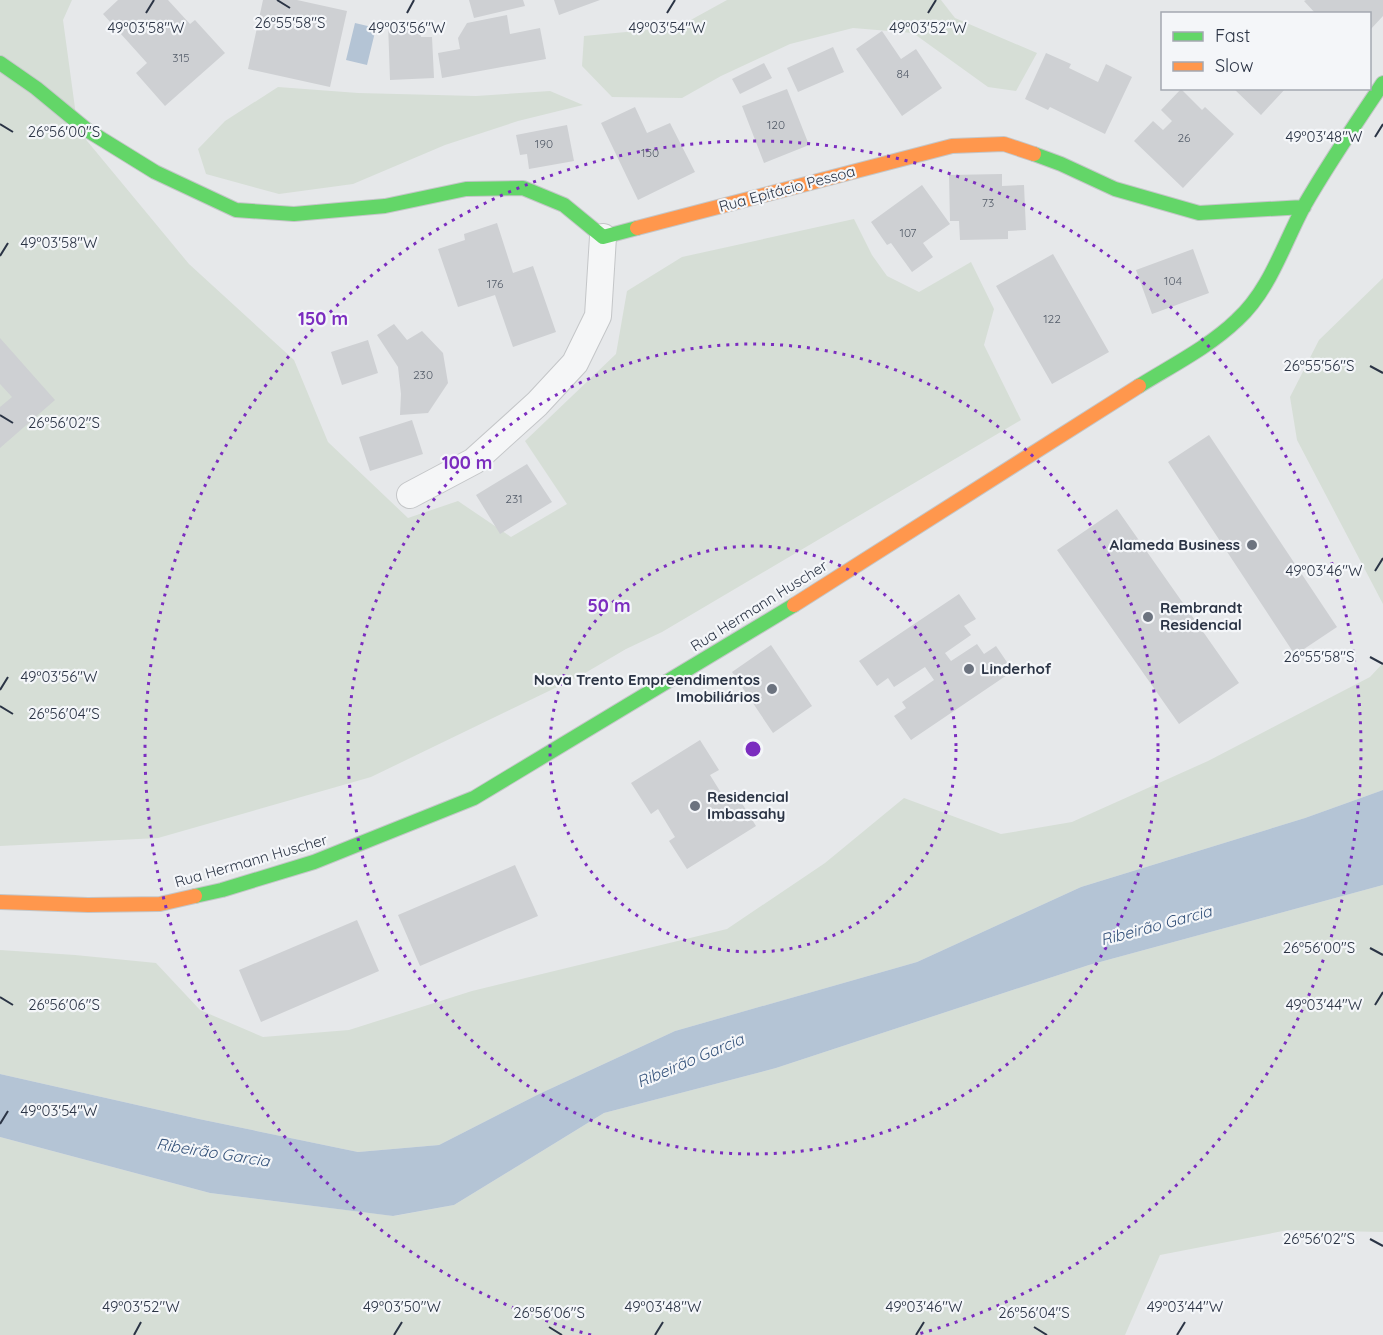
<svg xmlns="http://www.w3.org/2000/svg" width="1383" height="1335" viewBox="0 0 1383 1335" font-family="Quicksand,sans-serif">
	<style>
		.green { fill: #d6ded6 }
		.water { fill: #b4c4d5 }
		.building { fill: #ced0d3 }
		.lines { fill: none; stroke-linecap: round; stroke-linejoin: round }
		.street-casing { stroke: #c4c6c8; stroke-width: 28 }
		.fast-casing { stroke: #c4c6c8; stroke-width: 16 }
		.slow-casing { stroke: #c4c6c8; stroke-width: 16 }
		.street { stroke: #f5f6f7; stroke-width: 26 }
		.fast { stroke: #63d668; stroke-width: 14 }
		.slow { stroke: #ff974d; stroke-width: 14 }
		.ticks { fill: none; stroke: #2b3445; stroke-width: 2 }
		.ring { fill: none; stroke: #7b2cbf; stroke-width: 3; stroke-dasharray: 3 6 }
		.poi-dot { fill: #6c737f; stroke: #f4f6f9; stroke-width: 2 }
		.labels { text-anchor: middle; stroke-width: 4.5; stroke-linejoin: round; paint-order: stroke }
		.number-label { font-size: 12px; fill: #545c69 }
		.street-label { font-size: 15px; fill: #2b3445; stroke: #f4f6f9 }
		.poi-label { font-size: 15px; font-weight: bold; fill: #2b3445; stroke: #f4f6f9; text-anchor: start }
		.water-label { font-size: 16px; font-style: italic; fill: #34527a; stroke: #f4f6f9 }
		.ticks-label { font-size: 15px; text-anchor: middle; fill: #2b3445; stroke: #f4f6f9; stroke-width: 4.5; stroke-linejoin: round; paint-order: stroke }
		.centre { fill: #7b2cbf; stroke: #f4f6f9; stroke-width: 3 }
		.ring-label { font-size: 18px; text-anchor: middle; font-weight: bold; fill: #7b2cbf; stroke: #f4f6f9; stroke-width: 4.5; stroke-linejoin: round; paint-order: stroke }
	</style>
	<rect width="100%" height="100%" fill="#e6e8ea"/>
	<!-- green -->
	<path class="green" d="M0 0H72L63 20 78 130 189 264 294 360 328 442 408 518 458 501 511 537 567 504 525 441 616 354 627 291 682 257 854 219 872 255 887 276 919 292 971 262 994 309 984 345 1021 420 662 632 626 649 580 676 371 777 158 838 0 846Z
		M727 0H941L955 18 1037 53 1016 91 988 87 913 33 853 28 790 44 721 76 682 98 612 97 582 66 584 36 678 27Z
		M278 87 358 93 476 96 550 91 583 105 518 121 445 145 353 184 279 194 206 174 198 149 225 121Z
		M1383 278V604L1297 440 1290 397 1319 340Z
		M1383 663V790L1305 818 1081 887 917 962 675 1031 539 1094 439 1145 358 1152 199 1119 0 1074V950L75 955 156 963 200 1010 263 1037 349 1030 472 991 727 929 825 863 904 798 1001 834 1072 822 1208 761 1370 677Z
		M1383 885V1232L1288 1230 1160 1255 1125 1335H0V1137L210 1193 394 1216 454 1205 604 1113 776 1068 1089 965Z"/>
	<!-- water -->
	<path class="water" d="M355 23 376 28 367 65 346 60Z
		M1383 790V885L1089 965 776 1068 604 1113 454 1205 393 1216 210 1193 0 1137V1074L199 1119 358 1152 439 1145 539 1094 675 1031 917 962 1081 887 1305 818Z"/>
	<!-- building -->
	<path class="building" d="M118 0H168L190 24 195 20 225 53 165 106 136 73 147 63 103 14Z
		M263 0H297L347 11 330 87 248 69Z
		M469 0H523L525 6 474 18Z
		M554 0H600L559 15Z
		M1306 0H1383V16L1370 30V14H1316L1304 1Z
		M507 15 510 34 540 28 546 59 442 78 438 53 460 49 458 38 467 23Z
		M421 22V37H432L434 78 390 80 388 23Z
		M882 31 901 59 916 49 942 88 902 116 856 49Z
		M833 47 844 72 798 92 787 68Z
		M1046 53 1071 64 1069 68 1098 82 1106 64 1132 77 1105 134 1050 107 1048 110 1025 99Z
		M764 63 772 78 740 94 732 79Z
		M1233 88H1286L1261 115Z
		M787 89 809 145 764 163 742 106Z
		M1181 89 1202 110 1205 107 1234 134 1183 188 1134 141 1153 121 1163 130 1172 121 1161 110Z
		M635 107 647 133 670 123 695 172 638 200 601 123Z
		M567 125 574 161 529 169 527 154 520 155 516 135Z
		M1002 174V186L1024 185 1026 230 1008 231V239L960 240 959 221H950L949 175Z
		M922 185 950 224 923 243 933 257 912 272 891 243 887 245 871 222Z
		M497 223 513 273 533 266 556 332 513 347 495 295 458 307 438 249 465 240 464 234Z
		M1193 249 1209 293 1152 314 1136 270Z
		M1053 254 1109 352 1052 384 996 286Z
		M394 324 407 340 422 331 443 353 448 383 428 413 400 415 401 394 398 367 377 335Z
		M0 338 55 400 0 448V407L12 397 0 384Z
		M368 340 378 373 342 385 331 352Z
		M412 420 423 454 370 471 359 437Z
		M1209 435 1337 627 1295 655 1168 462Z
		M527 464 552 502 500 534 476 495Z
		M1117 509 1239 683 1179 724 1057 550Z
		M959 594 976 619 964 626 971 635 945 653 951 661 977 644 984 654 996 646 1013 671 911 740 894 716 906 708 902 702 934 680 925 667 894 687 888 678 877 686 859 661Z
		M771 645 812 706 773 733 732 672Z
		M700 740 719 770 710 775 728 804 738 797 756 826 687 869 669 841 675 837 658 809 651 814 631 783Z
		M515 865 538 916 420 966 398 915Z
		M357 920 379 971 261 1022 239 970Z"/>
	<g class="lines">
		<defs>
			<path id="street" d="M410 495 474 461 537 404 575 363 598 316 603 237"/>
			<path id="fast" d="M0 63 36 88 87 130 155 172 236 210 294 214 385 206 466 189 523 188 564 205 603 237 637 228
				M1034 154 1061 164 1115 189 1199 213 1304 207
				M1139 386C1171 366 1209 347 1237 320 1270 290 1283 245 1304 206 1328 164 1356 123 1383 83
				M195 896 222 890 314 862 474 798 794 605"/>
			<path id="slow" d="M637 228 952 146 1004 144 1034 154
				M794 605 1139 386
				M0 902 88 905 160 904 195 896"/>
		</defs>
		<!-- street casing -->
		<use href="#street" class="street-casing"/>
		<!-- fast casing -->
		<use href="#fast" class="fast-casing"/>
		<!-- slow casing -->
		<use href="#slow" class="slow-casing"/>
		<!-- street -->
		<use href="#street" class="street"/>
		<!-- fast -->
		<use href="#fast" class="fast"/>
		<!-- slow -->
		<use href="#slow" class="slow"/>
	</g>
	<!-- ticks -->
	<path class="ticks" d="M277 0 290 8M146 13 154 0M407 13 414 0M667 13 675 0M928 13 936 0M0 124 13 132M1375 137 1383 124M0 256 8 243M1370 366 1383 373M0 415 13 423M1375 571 1383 558M1370 657 1383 664M0 690 8 677M0 706 13 714M1370 948 1383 955M0 997 13 1005M1375 1005 1383 992M0 1124 8 1111M1370 1239 1383 1246M549 1327 562 1335M1034 1327 1047 1335M134 1335 141 1322M394 1335 402 1322M655 1335 663 1322M916 1335 924 1322M1177 1335 1185 1322"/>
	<!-- distance rings -->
	<g class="ring">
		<circle cx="753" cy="749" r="203"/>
		<circle cx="753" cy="749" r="405"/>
		<path d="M591 1335A608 608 0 1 1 915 1335"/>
	</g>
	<!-- markers -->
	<g class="poi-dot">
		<circle cx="1252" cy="545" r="6"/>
		<circle cx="1148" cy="617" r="6"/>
		<circle cx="969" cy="669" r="6"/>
		<circle cx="772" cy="689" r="6"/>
		<circle cx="695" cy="806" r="6"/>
	</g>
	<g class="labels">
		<!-- number labels -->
		<g class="number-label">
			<text x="181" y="62">315</text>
			<text x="903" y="78">84</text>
			<text x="776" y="129">120</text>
			<text x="1184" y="142">26</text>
			<text x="544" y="148">190</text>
			<text x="650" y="157">150</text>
			<text x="988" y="207">73</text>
			<text x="908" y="237">107</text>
			<text x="1173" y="285">104</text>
			<text x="495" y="288">176</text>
			<text x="1052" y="323">122</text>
			<text x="423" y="379">230</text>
			<text x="514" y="503">231</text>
		</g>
		<!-- street labels -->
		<g class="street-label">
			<text transform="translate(787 189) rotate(-15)" y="5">Rua Epitácio Pessoa</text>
			<text transform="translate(759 606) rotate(-32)" y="5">Rua Hermann Huscher</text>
			<text transform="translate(251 861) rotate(-16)" y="5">Rua Hermann Huscher</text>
		</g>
		<!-- poi labels -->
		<g class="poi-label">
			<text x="1240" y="550" text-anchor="end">Alameda Business</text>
			<text x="1160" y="613">Rembrandt<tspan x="1160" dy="17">Residencial</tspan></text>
			<text x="981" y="674">Linderhof</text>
			<text x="760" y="685" text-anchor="end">Nova Trento Empreendimentos<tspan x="760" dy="17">Imobiliários</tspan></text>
			<text x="707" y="802">Residencial<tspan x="707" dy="17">Imbassahy</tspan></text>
		</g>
		<!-- water labels -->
		<g class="water-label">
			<text transform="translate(1156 925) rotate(-15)" y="6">Ribeirão Garcia</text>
			<text transform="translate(690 1060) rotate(-23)" y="6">Ribeirão Garcia</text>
			<text transform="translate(213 1152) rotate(9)" y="6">Ribeirão Garcia</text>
		</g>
	</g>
	<g class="ticks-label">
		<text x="290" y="28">26°55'58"S</text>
		<text x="146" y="33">49°03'58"W</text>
		<text x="407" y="33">49°03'56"W</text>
		<text x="667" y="33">49°03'54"W</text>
		<text x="928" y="33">49°03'52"W</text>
		<text x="64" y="137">26°56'00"S</text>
		<text x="1324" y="142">49°03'48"W</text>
		<text x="59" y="248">49°03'58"W</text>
		<text x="1319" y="371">26°55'56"S</text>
		<text x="64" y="428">26°56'02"S</text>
		<text x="1324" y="576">49°03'46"W</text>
		<text x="1319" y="662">26°55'58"S</text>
		<text x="59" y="682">49°03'56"W</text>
		<text x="64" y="719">26°56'04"S</text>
		<text x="1319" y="953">26°56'00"S</text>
		<text x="1324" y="1010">49°03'44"W</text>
		<text x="64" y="1010">26°56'06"S</text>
		<text x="59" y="1116">49°03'54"W</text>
		<text x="1319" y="1244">26°56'02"S</text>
		<text x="141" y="1312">49°03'52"W</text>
		<text x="402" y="1312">49°03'50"W</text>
		<text x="663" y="1312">49°03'48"W</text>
		<text x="924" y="1312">49°03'46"W</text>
		<text x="1185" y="1312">49°03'44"W</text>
		<text x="549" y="1318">26°56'06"S</text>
		<text x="1034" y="1318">26°56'04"S</text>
	</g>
	<circle cx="753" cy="749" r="9" class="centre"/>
	<g class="ring-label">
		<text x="323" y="325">150 m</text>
		<text x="467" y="469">100 m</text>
		<text x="609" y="612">50 m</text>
	</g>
	<!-- legend -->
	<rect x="1161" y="12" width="210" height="78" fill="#f4f6f9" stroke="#a4a8b1" stroke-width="1.5"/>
	<rect x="1173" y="32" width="30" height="9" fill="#63d668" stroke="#a4a8b1" stroke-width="1.5"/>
	<text x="1215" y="42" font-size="18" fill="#2b3445">Fast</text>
	<rect x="1173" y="62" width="30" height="9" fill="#ff974d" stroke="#a4a8b1" stroke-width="1.5"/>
	<text x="1215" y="72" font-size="18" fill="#2b3445">Slow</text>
</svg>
